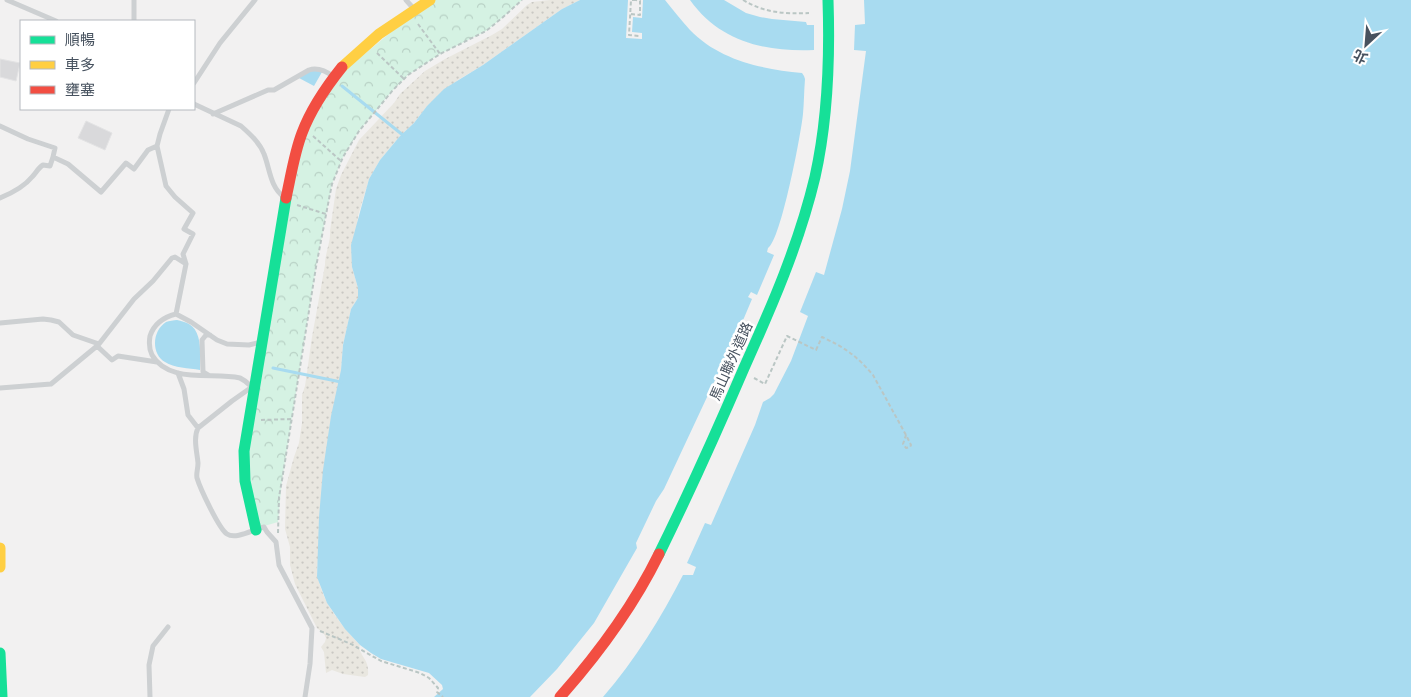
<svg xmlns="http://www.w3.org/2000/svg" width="1411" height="697" viewBox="0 0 1411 697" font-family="'Roboto Condensed','Noto Sans TC',sans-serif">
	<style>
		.forest { fill: url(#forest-crowns) }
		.sand { fill: url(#sand-dots) }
		.water { fill: #a8dbf0 }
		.pier { fill: #f2f1f1 }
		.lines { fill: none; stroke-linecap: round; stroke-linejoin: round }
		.stream { stroke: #a8dbf0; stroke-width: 3 }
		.building { fill: #d9d9db; stroke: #e3e3e4 }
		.path { stroke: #bac6c4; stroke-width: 2; stroke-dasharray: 4 2.5; stroke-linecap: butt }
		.lane { stroke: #cdd0d2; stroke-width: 5 }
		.fast { stroke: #16e098; stroke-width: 11 }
		.slow { stroke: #ffcf43; stroke-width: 11 }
		.jam { stroke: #f24e42; stroke-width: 11 }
		.labels { text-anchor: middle; stroke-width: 5; stroke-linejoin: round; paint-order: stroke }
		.street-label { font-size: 14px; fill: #47525f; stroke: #fff }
	</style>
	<defs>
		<pattern id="forest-crowns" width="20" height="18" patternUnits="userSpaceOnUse" patternTransform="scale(1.25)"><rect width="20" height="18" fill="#d5f2e3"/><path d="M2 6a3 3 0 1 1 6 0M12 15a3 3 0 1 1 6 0" fill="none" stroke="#b8d1c5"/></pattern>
		<pattern id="sand-dots" width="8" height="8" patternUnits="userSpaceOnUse" patternTransform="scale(1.25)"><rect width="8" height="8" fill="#e9e7e0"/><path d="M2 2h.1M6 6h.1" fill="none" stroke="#c9c8c3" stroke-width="1.8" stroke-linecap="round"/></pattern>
	</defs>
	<rect width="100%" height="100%" fill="#f2f1f1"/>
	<!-- forest -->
	<path class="forest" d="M430 0H522L502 18 486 31 440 54 408 75 393 90 359 131 343 157 332 184 316 267 282 480 278 522 261 527 244 482 294 159 327 85Z"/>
	<!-- sand -->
	<path class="sand" d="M550 0H580L562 9 483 65 458 80 427 106 414 123 400 136 380 160 369 179 358 216 352 267 358 288V298L351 309 343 345 341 370 319 554C318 562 316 571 318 578 324 605 342 626 360 645L359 648C363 660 369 660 368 675L365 677 343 674 332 670 326 673 324 652 321 647 325 642 326 638 324 634 317 628 295 584 290 565V547L285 529 286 486 294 457 299 443 302 423V395L305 386 312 337 325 265C325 252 331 242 330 231L336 189 341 175 359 140 394 103 400 94 425 71 445 59 492 35 502 29 527 5 532 2Z"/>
	<!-- water -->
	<path class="water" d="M580 0H665C673 10 681 20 690 30 719 60 761 69 802 73L804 76 805 79C804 91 804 103 803 114 801 134 781 240 768 248L767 252 774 255 757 295 751 292 748 297 752 299 744 318 664 489 656 501 636 543 637 548 594 623 557 669 530 697H434L443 689 442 685 429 673 381 659 371 653 360 645 345 629 327 603 317 577 319 517 323 470 331 416 341 370 343 345 351 309 358 298V288L352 267 351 245 369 179 380 160 400 136 414 123 427 106 444 89 483 65 562 9Z
		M690 0H724L746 13 760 17 772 19 806 22 807 25H814V50C765 52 720 42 690 0Z
		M864 0H1411V697H603C635 660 661 618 683 575H693L696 567 687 563 705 523 711 525 755 425 763 402 770 398 774 394 791 361 808 316 800 312 816 272 824 275 842 209 850 171 866 51 854 50 855 25 865 24Z
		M315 70 322 72 314 86 299 78 302 74Z
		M177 320C181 321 186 322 189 324 203 332 200 356 200 370 189 368 174 368 165 362 151 354 152 331 166 322 169 321 174 320 177 320Z"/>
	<!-- pier -->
	<path class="pier" d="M628 0H643L642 18 633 17 632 32 642 33V39L626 38Z"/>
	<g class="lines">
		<!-- stream -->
		<path class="stream" d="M342 86 404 136
			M273 368 341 382"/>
	</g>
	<!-- building -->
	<path class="building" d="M0 59 20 63 16 81 0 77Z
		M86 121 112 133 105 150 78 138Z"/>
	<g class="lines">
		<!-- path -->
		<path class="path" d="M636 0H631L629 35 639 36
			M743 0C765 13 784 14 809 13
			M631 14 640 15V1L636 0
			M418 24 440 54
			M377 53 404 79
			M313 136 341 161
			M297 205 326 214
			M754 378 765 384 787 336 816 350 822 337C844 347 857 356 873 375L906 435 911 445 910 447 906 448 903 444 906 435
			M261 420 291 419
			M278 533 279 497 282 480 316 267 329 199 332 184 343 157 359 131 393 90 408 75 440 54 486 31 502 18 522 0
			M320 631 351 644 381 661 420 673 429 678 438 688 437 692 443 697"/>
		<!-- lane -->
		<path class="lane" d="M7 0 56 21
			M134 0V21
			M406 0 414 9
			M194 83 220 43 255 0
			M194 104 241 126C250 134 260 143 264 154 270 169 270 187 284 197
			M169 109 160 134 157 146 166 186 175 197 193 213 184 229 193 234 183 254 186 264 176 314
			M213 114 268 90H274L309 70C318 67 326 71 334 77
			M0 126 28 139 55 148 53 157 68 164 101 192 126 163 134 169 148 150 157 146
			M0 198C12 193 24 187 32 177 36 173 38 168 43 165L50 166 53 157
			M0 323 43 319 51 320 59 322 73 335 99 344 134 299 153 281 172 258 175 257 186 264
			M98 345 97 346 112 360 118 356 157 362
			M178 373 184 389 188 415 198 428
			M208 375 203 372 202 340 206 335H210
			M252 387 245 381 240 378C212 372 169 384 152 355 149 349 149 342 150 336 154 324 164 317 176 314L191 322 217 340 227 344 249 345 261 342
			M0 388 51 384 97 346
			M252 389H249L232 401 198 428C193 438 197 452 198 463 198 469 196 473 197 478 200 488 219 529 227 534 236 540 254 529 264 527L267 532 276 542 279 565 312 628 310 664 305 697
			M150 697 149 665 153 646 168 627"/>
		<!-- fast -->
		<path class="fast" d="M256 530 245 481 244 451 286 198
			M659 554C689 493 717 431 744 368 772 306 799 244 815 177 828 119 830 59 828 0
			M0 653 2 697"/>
		<!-- slow -->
		<path class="slow" d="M342 67 379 34 430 0
			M0 548V567"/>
		<!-- jam -->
		<path class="jam" d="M286 198C291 176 294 154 302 133 311 109 326 87 342 67
			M560 697C599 653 633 607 659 554"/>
	</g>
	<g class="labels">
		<!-- street labels -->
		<g class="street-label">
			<text transform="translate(731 361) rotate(-66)" y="5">馬山聯外道路</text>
		</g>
	</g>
	<!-- legend -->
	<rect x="20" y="20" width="175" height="90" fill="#ffffff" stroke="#b5babf"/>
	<rect x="30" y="36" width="25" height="8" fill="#16e098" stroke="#b5babf"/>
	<text x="65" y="45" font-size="15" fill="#47525f">順暢</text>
	<rect x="30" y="61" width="25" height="8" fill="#ffcf43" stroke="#b5babf"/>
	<text x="65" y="70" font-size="15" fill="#47525f">車多</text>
	<rect x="30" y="86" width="25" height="8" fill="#f24e42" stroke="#b5babf"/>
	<text x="65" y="95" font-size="15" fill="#47525f">壅塞</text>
	<!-- north arrow -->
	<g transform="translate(1366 45) rotate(206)" stroke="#ffffff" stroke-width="4" paint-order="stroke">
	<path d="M0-4L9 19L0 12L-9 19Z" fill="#47525f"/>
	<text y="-8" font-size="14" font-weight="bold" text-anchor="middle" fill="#47525f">北</text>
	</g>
</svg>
